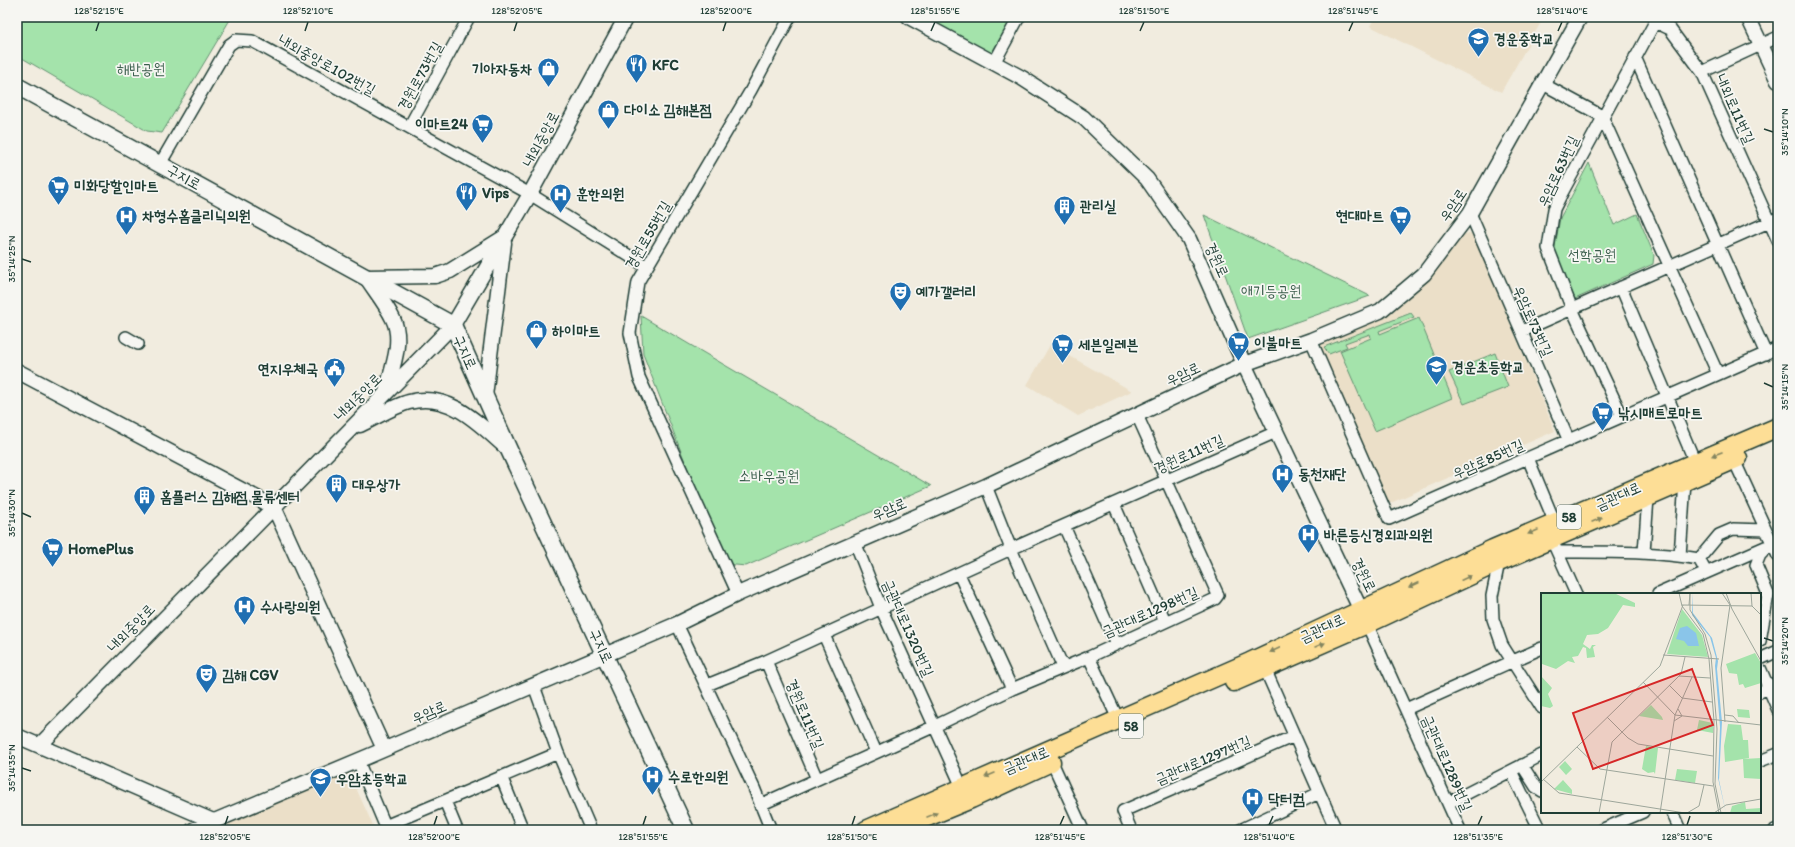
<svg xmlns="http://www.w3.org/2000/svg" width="1795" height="847" viewBox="0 0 1795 847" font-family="Itim,'Poor Story',sans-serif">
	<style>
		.built { fill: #ebdfc8 }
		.green { fill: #a4e3ab; stroke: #629070 }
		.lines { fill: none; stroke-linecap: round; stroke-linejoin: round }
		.minor-casing { stroke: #1f3d34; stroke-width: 14 }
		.tertiary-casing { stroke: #1f3d34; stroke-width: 17 }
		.secondary-casing { stroke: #1f3d34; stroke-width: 19 }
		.primary-casing { stroke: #1f3d34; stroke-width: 21 }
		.minor { stroke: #f6f6f2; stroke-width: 11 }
		.tertiary { stroke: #f6f6f2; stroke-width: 14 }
		.secondary { stroke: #f6f6f2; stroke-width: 16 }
		.primary { stroke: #fdde96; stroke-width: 18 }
		.oneway { fill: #838560 }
		.ticks { fill: none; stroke: #1f3d34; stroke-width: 1.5 }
		.labels { text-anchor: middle; stroke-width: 3.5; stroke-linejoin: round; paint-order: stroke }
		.shield { fill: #f6f6f2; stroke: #60746d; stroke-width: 1 }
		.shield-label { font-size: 14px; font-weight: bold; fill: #1f3d34 }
		.poi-label { font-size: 15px; font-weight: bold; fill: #1f3d34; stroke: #f6f6f2; text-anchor: start }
		.street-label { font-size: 15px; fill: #1f3d34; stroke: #f6f6f2 }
		.park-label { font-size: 15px; fill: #3a5e4c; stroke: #f6f6f2 }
		.inset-road { fill: none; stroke: #9da69b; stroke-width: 1 }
		.view { fill: #d62828; fill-opacity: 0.15; stroke: #d62828; stroke-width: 2 }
		.inset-edge { fill: none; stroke: #1f3d34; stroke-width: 2 }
		.neatline { fill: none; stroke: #1f3d34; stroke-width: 1.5 }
		.ticks-label { font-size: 10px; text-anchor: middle; fill: #1f3d34 }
	</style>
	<rect width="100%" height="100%" fill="#f1ecdf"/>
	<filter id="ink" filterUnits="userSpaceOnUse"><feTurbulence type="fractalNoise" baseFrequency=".025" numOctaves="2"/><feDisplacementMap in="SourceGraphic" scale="8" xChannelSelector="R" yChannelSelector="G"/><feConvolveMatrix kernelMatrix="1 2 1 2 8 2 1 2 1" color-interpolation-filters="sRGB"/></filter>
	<g filter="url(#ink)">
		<!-- built -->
		<path class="built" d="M1375 17H1544L1501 92 1370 26Z
			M1469 233 1474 236 1555 431 1386 505 1318 344 1401 304 1462 235Z
			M1050 345 1132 391 1078 416 1027 385Z
			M347 768 375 830H212Z"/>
		<!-- green -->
		<path class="green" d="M17 17H228L231 18 162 133 147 131 17 55Z
			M926 17H1012L991 54Z
			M1589 163 1614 225 1637 214 1654 255 1653 264 1575 299 1554 252 1560 218Z
			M1204 215 1370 296 1248 339Z
			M1411 313 1414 317 1379 331 1380 334 1419 318 1452 398 1375 431 1340 351 1371 338 1370 334 1345 343 1347 347 1329 354 1324 347Z
			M641 316 931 486 746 566 725 564 643 354Z
			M1495 353 1508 387 1464 404 1449 372Z"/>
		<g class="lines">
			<defs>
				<path id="minor" d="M1635 57 1766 354
					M994 63 1019 17
					M1702 72 1778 37
					M1543 84 1602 116 1718 374
					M409 127 469 17
					M160 164 229 45 236 40 252 41 530 194 647 267
					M1470 213 1569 441
					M1621 287 1695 462
					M1522 331 1778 218
					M126 337 138 344
					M1311 340 1389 519 1778 348
					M1622 416 1572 309 1548 248 1554 209 1562 193 1655 22 1670 29 1702 72 1778 241
					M1528 458 1555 523
					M1734 460 1778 556
					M986 486 1011 549 1063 667
					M1114 504 1165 621
					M1064 526 1116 644
					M855 542 881 608 962 787
					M1555 547 1576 594
					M1558 552C1605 552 1652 551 1699 559L1706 572
					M1644 552 1648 498
					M1680 556 1685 481
					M1699 559 1719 535 1733 529 1766 530
					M1499 562 1492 596 1493 619 1502 645 1542 708
					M959 574 1012 689
					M738 594 639 377 630 333 638 282 751 90 790 17
					M1658 594 1772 544
					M677 624 754 788 771 830
					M1367 624 1460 830
					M824 635 876 752
					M1760 641 1768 594 1756 565 1760 555 1768 547
					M1089 657 1118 719
					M1760 659 1778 651
					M766 661 817 779
					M1760 668 1778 710
					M1265 669 1336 830
					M707 685 766 661 1011 549 1276 432
					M534 686 558 753 591 830
					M1760 692 1778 682
					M1406 709 1542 648
					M358 761 387 830
					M1760 761 1778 754
					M1052 762 1083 830
					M1522 765 1536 787 1542 791
					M1511 771 1540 830
					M501 776 523 830
					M445 801 457 830
					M1448 803 1542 755
					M760 805 935 726 1012 689 1089 657 1215 599 1218 595 1137 415
					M1672 812 1680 830
					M385 826 558 753
					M1131 830 1123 811 1294 736
					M1240 830 1319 793
					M1601 830 1643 812
					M1775 830 1778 829"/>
				<path id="tertiary" d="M909 17 1022 78 1084 118 1147 179 1189 239 1244 364 1365 619
					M1748 17 1778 81
					M366 277 435 276 450 271 503 238
					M366 277C375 291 386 304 393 319 404 341 391 371 386 392
					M17 371 274 507 384 749
					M485 396 504 243
					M360 425C375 418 394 406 409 402 451 391 481 426 509 450
					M17 736 213 821
					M40 745 453 325 530 194 626 17
					M193 830 369 756 677 624 738 594 986 486 1244 364 1311 340 1380 311 1424 274 1470 213 1580 17"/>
				<path id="secondary" d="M17 86 453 325 509 450 686 830"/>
				<path id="primary" d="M1234 682 1367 624 1499 562 1738 458
					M866 830 1250 662 1493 549 1778 427
					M896 830 971 799 1051 762"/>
			</defs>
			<!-- minor casing -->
			<use href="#minor" class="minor-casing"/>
			<!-- tertiary casing -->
			<use href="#tertiary" class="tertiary-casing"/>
			<!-- secondary casing -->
			<use href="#secondary" class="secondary-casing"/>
			<!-- primary casing -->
			<use href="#primary" class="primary-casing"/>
			<!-- minor -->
			<use href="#minor" class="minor"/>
			<!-- tertiary -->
			<use href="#tertiary" class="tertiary"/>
			<!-- secondary -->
			<use href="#secondary" class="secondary"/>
			<!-- primary -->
			<use href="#primary" class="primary"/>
		</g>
		<!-- one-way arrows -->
		<defs><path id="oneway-solid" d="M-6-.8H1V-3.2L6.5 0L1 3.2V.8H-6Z"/></defs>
		<g class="oneway">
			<use href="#oneway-solid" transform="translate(1717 454) rotate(159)"/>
			<use href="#oneway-solid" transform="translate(1597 520) rotate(-23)"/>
			<use href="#oneway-solid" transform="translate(1533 532) rotate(157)"/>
			<use href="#oneway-solid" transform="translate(1466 578) rotate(-25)"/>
			<use href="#oneway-solid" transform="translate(1414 585) rotate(156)"/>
			<use href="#oneway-solid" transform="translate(1320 645) rotate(-23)"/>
			<use href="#oneway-solid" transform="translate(1275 650) rotate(155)"/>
			<use href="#oneway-solid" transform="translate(990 775) rotate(157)"/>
			<use href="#oneway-solid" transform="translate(932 815) rotate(-22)"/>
		</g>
	</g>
	<!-- ticks -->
	<path class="ticks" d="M96 31 99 22M305 31 308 22M514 31 517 22M723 31 726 22M931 31 935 22M1140 31 1144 22M1349 31 1353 22M1558 31 1562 22M1764 129 1773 132M22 259 31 262M1764 383 1773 387M22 513 31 517M1764 638 1773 641M22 768 31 771M225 825 228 816M434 825 437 816M643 825 646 816M852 825 855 816M1060 825 1064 816M1269 825 1273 816M1478 825 1482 816M1687 825 1690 816"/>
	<!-- icons -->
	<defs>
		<symbol id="school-pin" viewBox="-11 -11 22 30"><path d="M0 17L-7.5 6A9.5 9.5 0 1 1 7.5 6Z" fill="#1f6fb2" stroke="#f6f6f2"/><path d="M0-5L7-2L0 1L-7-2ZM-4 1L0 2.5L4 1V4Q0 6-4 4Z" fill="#fff"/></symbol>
		<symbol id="restaurant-pin" viewBox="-11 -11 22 30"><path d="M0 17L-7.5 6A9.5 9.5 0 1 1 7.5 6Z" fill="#1f6fb2" stroke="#f6f6f2"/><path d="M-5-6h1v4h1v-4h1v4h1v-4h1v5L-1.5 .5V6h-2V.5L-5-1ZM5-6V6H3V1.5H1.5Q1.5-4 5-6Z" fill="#fff"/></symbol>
		<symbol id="shop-pin" viewBox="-11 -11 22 30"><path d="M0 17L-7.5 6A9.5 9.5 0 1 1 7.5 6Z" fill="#1f6fb2" stroke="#f6f6f2"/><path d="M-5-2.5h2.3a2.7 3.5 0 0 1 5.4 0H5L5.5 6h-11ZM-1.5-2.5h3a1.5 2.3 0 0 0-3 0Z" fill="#fff"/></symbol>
		<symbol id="supermarket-pin" viewBox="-11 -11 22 30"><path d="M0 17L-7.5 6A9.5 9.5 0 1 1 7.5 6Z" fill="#1f6fb2" stroke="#f6f6f2"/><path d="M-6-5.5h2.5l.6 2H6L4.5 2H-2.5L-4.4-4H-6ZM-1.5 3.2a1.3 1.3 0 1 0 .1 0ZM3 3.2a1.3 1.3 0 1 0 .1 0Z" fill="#fff"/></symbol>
		<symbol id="hospital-pin" viewBox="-11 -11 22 30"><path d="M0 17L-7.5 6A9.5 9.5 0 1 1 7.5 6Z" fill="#1f6fb2" stroke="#f6f6f2"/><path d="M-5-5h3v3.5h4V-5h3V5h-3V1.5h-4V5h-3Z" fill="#fff"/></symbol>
		<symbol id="building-pin" viewBox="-11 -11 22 30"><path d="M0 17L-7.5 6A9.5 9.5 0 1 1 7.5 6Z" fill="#1f6fb2" stroke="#f6f6f2"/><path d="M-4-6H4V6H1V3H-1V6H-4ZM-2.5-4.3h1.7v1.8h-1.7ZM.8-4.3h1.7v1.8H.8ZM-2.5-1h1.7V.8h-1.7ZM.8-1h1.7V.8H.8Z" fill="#fff"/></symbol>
		<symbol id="theatre-pin" viewBox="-11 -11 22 30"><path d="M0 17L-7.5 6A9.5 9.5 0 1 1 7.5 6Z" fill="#1f6fb2" stroke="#f6f6f2"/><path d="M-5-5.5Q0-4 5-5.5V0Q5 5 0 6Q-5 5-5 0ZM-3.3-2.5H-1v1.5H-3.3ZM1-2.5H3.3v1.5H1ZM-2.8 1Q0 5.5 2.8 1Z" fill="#fff"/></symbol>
		<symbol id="civic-pin" viewBox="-11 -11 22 30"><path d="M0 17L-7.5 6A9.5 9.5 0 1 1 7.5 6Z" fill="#1f6fb2" stroke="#f6f6f2"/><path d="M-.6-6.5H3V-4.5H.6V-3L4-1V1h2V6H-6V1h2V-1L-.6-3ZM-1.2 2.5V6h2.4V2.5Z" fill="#fff"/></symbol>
	</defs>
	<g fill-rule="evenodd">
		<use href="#school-pin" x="1466" y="26" width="25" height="34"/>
		<use href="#restaurant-pin" x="624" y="52" width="25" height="34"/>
		<use href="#shop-pin" x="536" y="56" width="25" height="34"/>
		<use href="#shop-pin" x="596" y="98" width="25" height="34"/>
		<use href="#supermarket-pin" x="470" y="112" width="25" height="34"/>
		<use href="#supermarket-pin" x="46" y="174" width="25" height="34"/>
		<use href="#restaurant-pin" x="454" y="180" width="25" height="34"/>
		<use href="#hospital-pin" x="548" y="182" width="25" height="34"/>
		<use href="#building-pin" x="1052" y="194" width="25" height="34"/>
		<use href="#hospital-pin" x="114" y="204" width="25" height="34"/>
		<use href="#supermarket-pin" x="1388" y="204" width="25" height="34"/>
		<use href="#theatre-pin" x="888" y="280" width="25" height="34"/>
		<use href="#shop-pin" x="524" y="318" width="25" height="34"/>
		<use href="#supermarket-pin" x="1226" y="330" width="25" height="34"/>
		<use href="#supermarket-pin" x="1050" y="332" width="25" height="34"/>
		<use href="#school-pin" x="1424" y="354" width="25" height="34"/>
		<use href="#civic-pin" x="322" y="356" width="25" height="34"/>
		<use href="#supermarket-pin" x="1590" y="400" width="25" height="34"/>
		<use href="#hospital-pin" x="1270" y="462" width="25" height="34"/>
		<use href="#building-pin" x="324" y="472" width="25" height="34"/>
		<use href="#building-pin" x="132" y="484" width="25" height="34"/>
		<use href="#hospital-pin" x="1296" y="522" width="25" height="34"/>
		<use href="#supermarket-pin" x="40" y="536" width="25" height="34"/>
		<use href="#hospital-pin" x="232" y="594" width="25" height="34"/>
		<use href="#theatre-pin" x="194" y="662" width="25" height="34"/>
		<use href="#hospital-pin" x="640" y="764" width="25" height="34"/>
		<use href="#school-pin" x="308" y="766" width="25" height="34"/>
		<use href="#hospital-pin" x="1240" y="786" width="25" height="34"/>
	</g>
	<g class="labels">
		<!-- shield labels -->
		<g class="shield">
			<rect x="1557" y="505" width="24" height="24" rx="3"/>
			<rect x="1119" y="714" width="24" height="24" rx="3"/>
		</g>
		<g class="shield-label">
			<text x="1569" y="522">58</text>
			<text x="1131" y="731">58</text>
		</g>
		<!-- poi labels -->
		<g class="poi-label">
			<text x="1494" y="44">경운중학교</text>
			<text x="652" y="70">KFC</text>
			<text x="532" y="74" text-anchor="end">기아자동차</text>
			<text x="624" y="115">다이소 김해본점</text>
			<text x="468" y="129" text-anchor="end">이마트24</text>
			<text x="74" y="191">미화당할인마트</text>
			<text x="482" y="198">Vips</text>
			<text x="576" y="199">훈한의원</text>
			<text x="1080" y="211">관리실</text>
			<text x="142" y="221">차형수홈클리닉의원</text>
			<text x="1384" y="221" text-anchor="end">현대마트</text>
			<text x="916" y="297">예가갤러리</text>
			<text x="552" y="336">하이마트</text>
			<text x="1254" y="348">이불마트</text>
			<text x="1078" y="350">세븐일레븐</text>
			<text x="1452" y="372">경운초등학교</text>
			<text x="318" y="374" text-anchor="end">연지우체국</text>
			<text x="1618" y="418">낚시매트로마트</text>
			<text x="1298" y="479">동천재단</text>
			<text x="352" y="490">대우상가</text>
			<text x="160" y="502">홈플러스 김해점 물류센터</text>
			<text x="1324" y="540">바른등신경외과의원</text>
			<text x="68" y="554">HomePlus</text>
			<text x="260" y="612">수사랑의원</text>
			<text x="222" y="680">김해 CGV</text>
			<text x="668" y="782">수로한의원</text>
			<text x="336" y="784">우암초등학교</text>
			<text x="1268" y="804">닥터컴</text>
		</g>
		<!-- street labels -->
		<g class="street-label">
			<text transform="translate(327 65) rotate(29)" y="5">내외중앙로102번길</text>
			<text transform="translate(420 76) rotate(-61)" y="5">경원로73번길</text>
			<text transform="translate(1735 109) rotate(66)" y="5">내외로11번길</text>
			<text transform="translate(541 139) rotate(-62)" y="5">내외중앙로</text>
			<text transform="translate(1558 171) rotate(-65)" y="5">우암로63번길</text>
			<text transform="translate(184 177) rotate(29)" y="5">구지로</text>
			<text transform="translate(1453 205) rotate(-56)" y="5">우암로</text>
			<text transform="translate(648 235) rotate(-60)" y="5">경원로55번길</text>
			<text transform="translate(1217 260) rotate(66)" y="5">경원로</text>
			<text transform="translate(1533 321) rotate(66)" y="5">우암로73번길</text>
			<text transform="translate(465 352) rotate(66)" y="5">구지로</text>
			<text transform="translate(1183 374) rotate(-25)" y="5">우암로</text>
			<text transform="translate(358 397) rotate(-45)" y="5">내외중앙로</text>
			<text transform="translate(1189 454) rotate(-24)" y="5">경원로11번길</text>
			<text transform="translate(1488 459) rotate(-24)" y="5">우암로85번길</text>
			<text transform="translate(1618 496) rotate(-24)" y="5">금관대로</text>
			<text transform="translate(889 509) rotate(-23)" y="5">우암로</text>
			<text transform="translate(1364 575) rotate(64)" y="5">경원로</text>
			<text transform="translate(1150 612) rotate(-24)" y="5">금관대로1298번길</text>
			<text transform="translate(131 628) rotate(-46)" y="5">내외중앙로</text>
			<text transform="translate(908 628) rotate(66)" y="5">금관대로1320번길</text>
			<text transform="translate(1322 628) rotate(-25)" y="5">금관대로</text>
			<text transform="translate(601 646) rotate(65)" y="5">구지로</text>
			<text transform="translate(429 712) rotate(-23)" y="5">우암로</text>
			<text transform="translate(805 714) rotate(67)" y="5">경원로11번길</text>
			<text transform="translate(1026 760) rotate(-23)" y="5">금관대로</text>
			<text transform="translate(1203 760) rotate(-23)" y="5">금관대로1297번길</text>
			<text transform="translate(1447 763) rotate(66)" y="5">금관대로1289번길</text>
		</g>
		<!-- park labels -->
		<g class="park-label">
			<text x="141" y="74">해반공원</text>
			<text x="1592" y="260">선학공원</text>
			<text x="1271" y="296">애기등공원</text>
			<text x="769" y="481">소바우공원</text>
		</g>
	</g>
	<!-- overview -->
	<g transform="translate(1541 593)">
		<rect width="220" height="220" fill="#f1ecdf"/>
		<path d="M0 0H73L94 10V14L82 12 67 35 57 41 46 42 42 51 49 56 51 52H55L52 54 54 64 46 65 45 55 42 54 37 63 31 64 34 70 27 68 15 76 1 71 0 83 11 95 7 101 12 113 9 115 0 113ZM141 16 161 42 167 64 126 61ZM214 60 220 70V90L204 95 202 91 198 92 196 81 188 80 185 71ZM110 112 121 124 122 127 98 123ZM196 116 208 117 209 125 197 124ZM158 127 172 130V140L156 137ZM187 131 200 132 202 147H207L208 165 184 169 183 153ZM105 153 117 155 114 181 113 179 107 180 101 176ZM220 165V186L203 185 202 166ZM24 168 31 176 25 182 18 174ZM136 176 156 178 154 190 134 187ZM22 187 31 197V201L13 196ZM204 209 205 216 220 215V220H189L191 213Z" fill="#a4e3ab"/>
		<path d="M152 0V20L171 45 177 68 176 76 181 129 178 187 185 220 177 185 179 134 174 73 175 65 169 44 151 22ZM146 33 155 40 158 53H147L143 48 135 46 139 35Z" fill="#8ac5e9"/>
		<path class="inset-road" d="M138 0 141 13 162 41 168 66 173 128 172 189 178 220M149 0V17L164 41 170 62 176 136 174 191 180 220M181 0 189 12 180 75 184 129M185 0 191 16 220 68M210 0 211 13 220 22M141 12 211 13M148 12 149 0M122 62 178 66M138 83 169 85M102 89 134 122 220 132M128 92 141 105 171 109M184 122 192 123 198 130M66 124 87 145 97 151 172 163M133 128 141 123 137 116M36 154 59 176 172 193M2 186 18 200 144 220M0 189 119 73 142 12M58 220 71 149 140 81 144 64M119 220 134 122 151 84M146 220 158 213 163 192M173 220 185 212 220 206"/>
		<path class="view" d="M151 76 172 132 52 176 32 120Z"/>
		<rect width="220" height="220" class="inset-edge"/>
	</g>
	<!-- margin -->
	<rect width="1795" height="847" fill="none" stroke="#f6f6f2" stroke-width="44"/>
	<rect x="22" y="22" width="1751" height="803" class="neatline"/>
	<g class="ticks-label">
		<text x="99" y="14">128°52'15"E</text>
		<text x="308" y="14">128°52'10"E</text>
		<text x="517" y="14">128°52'05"E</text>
		<text x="726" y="14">128°52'00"E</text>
		<text x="935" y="14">128°51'55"E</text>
		<text x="1144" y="14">128°51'50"E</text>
		<text x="1353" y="14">128°51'45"E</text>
		<text x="1562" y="14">128°51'40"E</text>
		<text transform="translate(1784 132) rotate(-90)" y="4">35°14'10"N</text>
		<text transform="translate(11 259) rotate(-90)" y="4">35°14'25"N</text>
		<text transform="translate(1784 387) rotate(-90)" y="4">35°14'15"N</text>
		<text transform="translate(11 513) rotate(-90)" y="4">35°14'30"N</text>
		<text transform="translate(1784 641) rotate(-90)" y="4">35°14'20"N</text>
		<text transform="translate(11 768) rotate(-90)" y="4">35°14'35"N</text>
		<text x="225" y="840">128°52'05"E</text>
		<text x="434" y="840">128°52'00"E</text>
		<text x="643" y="840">128°51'55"E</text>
		<text x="852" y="840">128°51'50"E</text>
		<text x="1060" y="840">128°51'45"E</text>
		<text x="1269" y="840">128°51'40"E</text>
		<text x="1478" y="840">128°51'35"E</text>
		<text x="1687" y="840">128°51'30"E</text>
	</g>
</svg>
